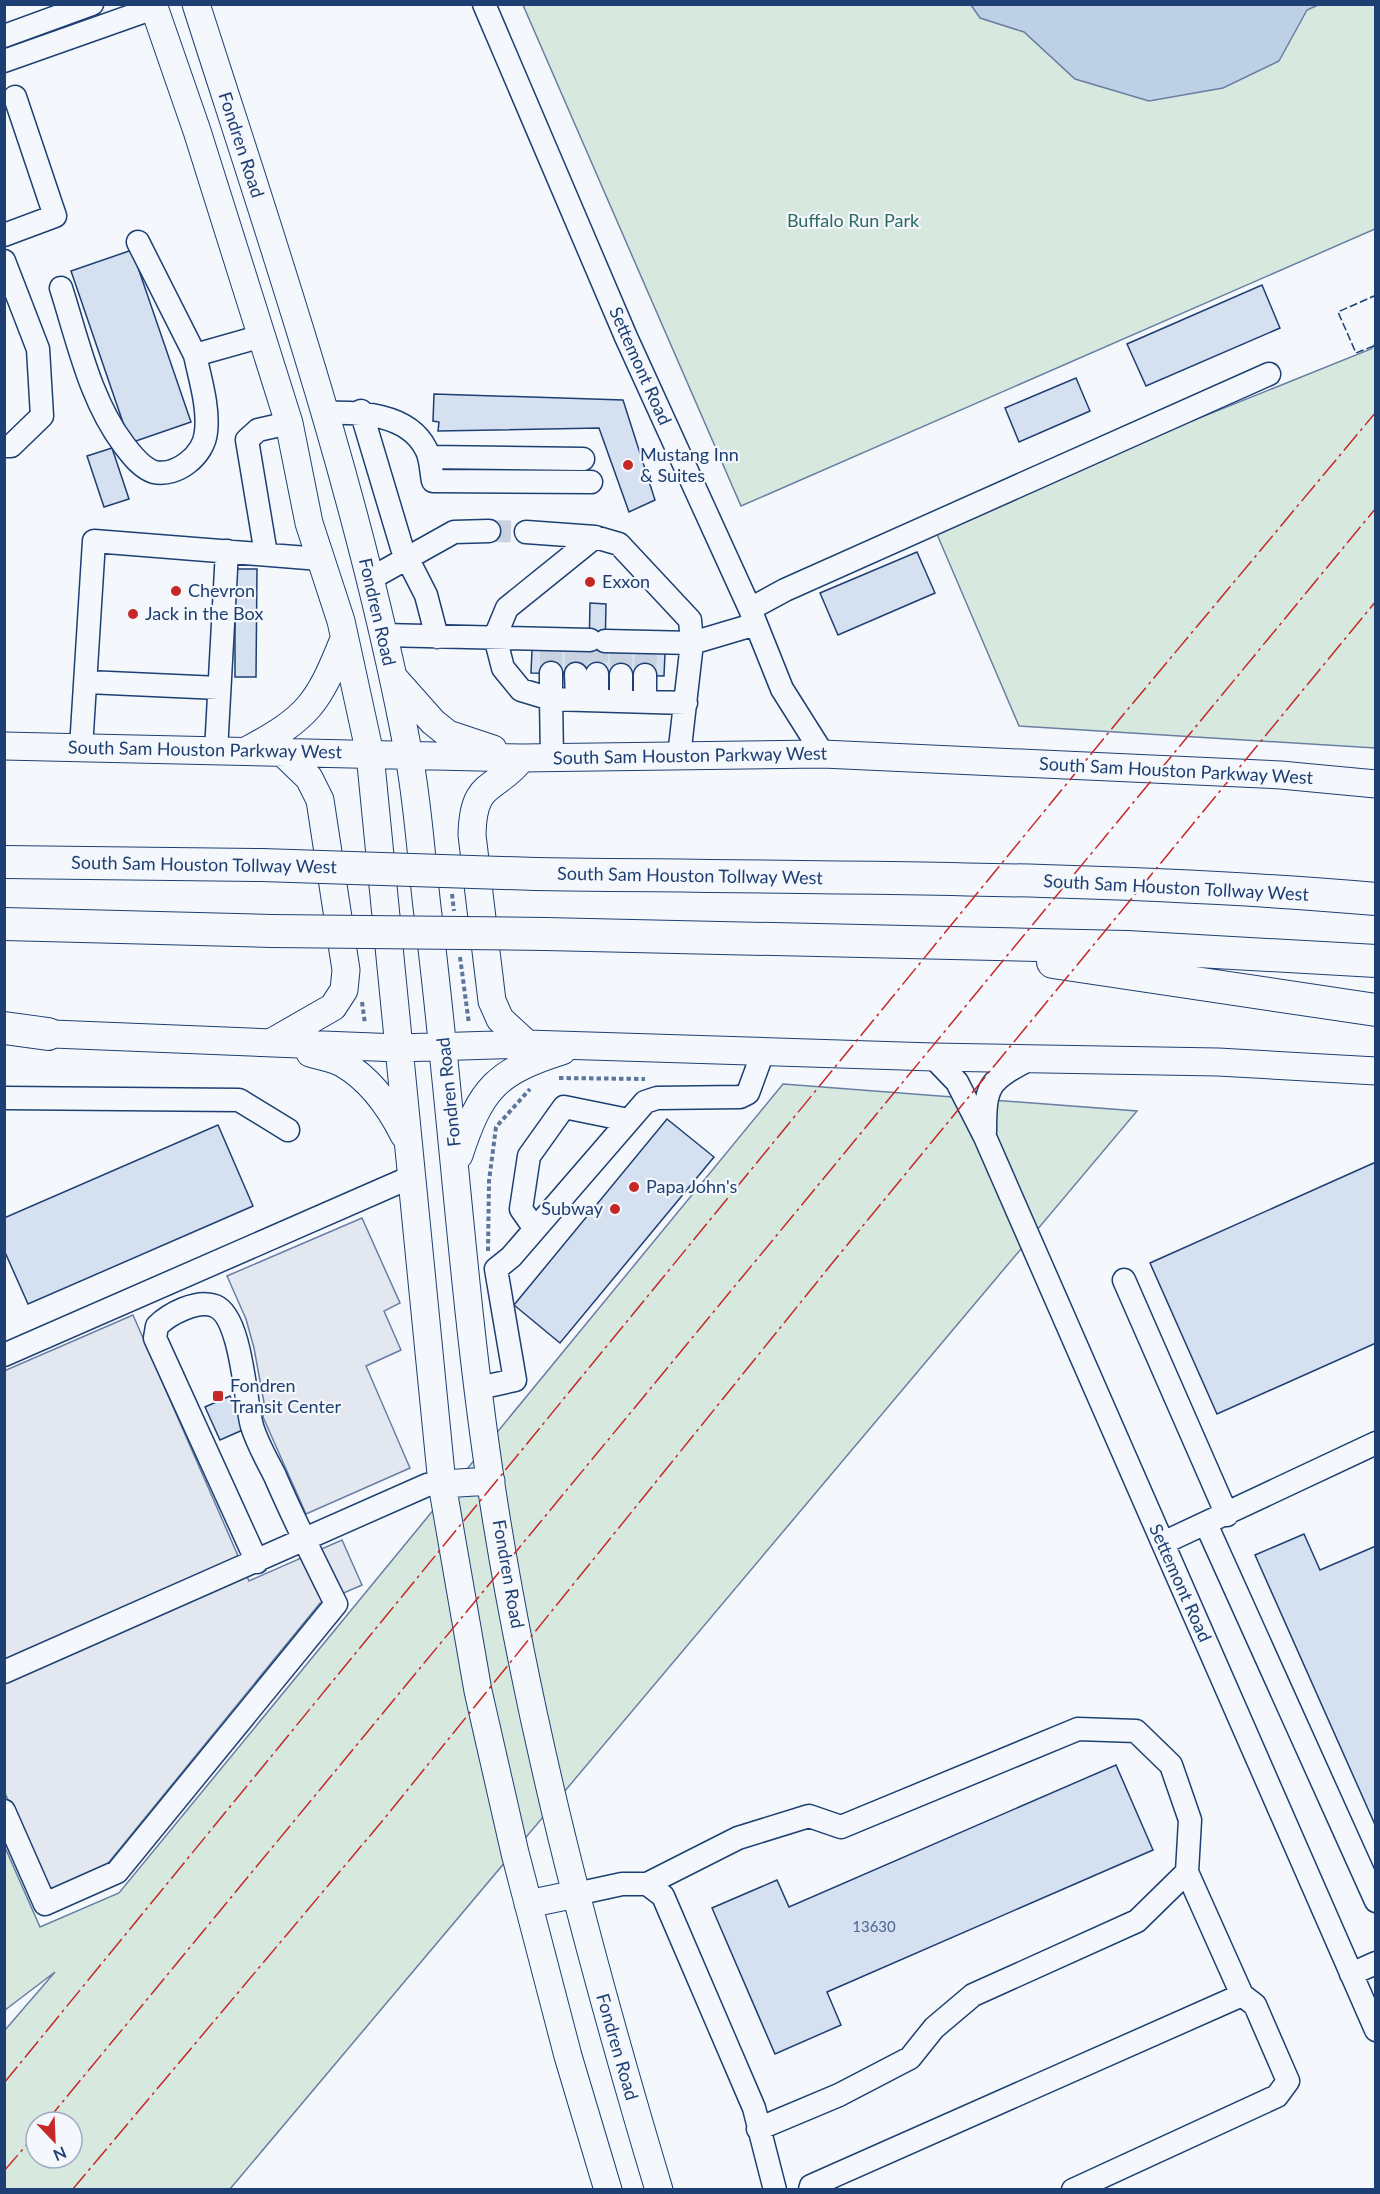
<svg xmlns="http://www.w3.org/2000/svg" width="1380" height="2194" viewBox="0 0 1380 2194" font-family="Lato,sans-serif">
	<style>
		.green { fill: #d7e8df; stroke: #687fa3; stroke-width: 1.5; fill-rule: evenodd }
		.parking { fill: #e3e8f0; stroke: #687fa3; stroke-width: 1.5 }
		.water { fill: #bed0e5; stroke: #687fa3; stroke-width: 1.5 }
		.building { fill: #d5e0f0; stroke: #1d3f73; stroke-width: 1.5 }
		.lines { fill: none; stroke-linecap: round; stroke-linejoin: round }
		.minor-tunnel { stroke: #c9d2e0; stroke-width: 22; stroke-dasharray: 22 11; stroke-linecap: butt }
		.minor-casing { stroke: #1d3f73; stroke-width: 25 }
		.major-casing { stroke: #1d3f73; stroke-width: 29 }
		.highway-casing { stroke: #1d3f73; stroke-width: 34 }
		.path { stroke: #5e769c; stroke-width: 4; stroke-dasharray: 4.5 3; stroke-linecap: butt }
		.minor { stroke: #f4f7fb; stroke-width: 22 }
		.major { stroke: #f4f7fb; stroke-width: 27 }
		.highway { stroke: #f4f7fb; stroke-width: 32 }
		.highway-bridge-casing { stroke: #1d3f73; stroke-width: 34; stroke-linecap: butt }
		.highway-bridge { stroke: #f4f7fb; stroke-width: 32 }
		.fence { stroke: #1d3f73; stroke-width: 1.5; stroke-dasharray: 8 3; stroke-linecap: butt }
		.power { stroke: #c62828; stroke-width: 1.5; stroke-dasharray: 21 4.5 3 4.5; stroke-linecap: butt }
		.poi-dot { fill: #c62828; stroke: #f4f7fb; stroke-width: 2 }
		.labels { text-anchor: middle; stroke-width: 4.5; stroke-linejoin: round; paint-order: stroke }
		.number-label { font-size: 15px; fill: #4b6792 }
		.street-label { font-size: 18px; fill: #1d3f73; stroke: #f4f7fb }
		.park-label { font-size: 18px; fill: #2c6c60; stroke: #f4f7fb }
		.poi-label { font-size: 18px; fill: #1d3f73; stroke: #f4f7fb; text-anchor: start }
	</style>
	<rect width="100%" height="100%" fill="#f4f7fb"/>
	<!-- green -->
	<path class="green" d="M523 5H1375V229L741 506Z
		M1375 344V748L1019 726 933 525 1371 349Z
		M783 1084 1137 1111 230 2189H5V2030L55 1972 5 2010 4 1845 40 1927 119 1893ZM36 2122H72V2158H36Z"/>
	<!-- parking -->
	<path class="parking" d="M362 1218 400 1303 384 1311 401 1350 366 1366 410 1468 306 1514 263 1417 265 1408 254 1348 246 1319 227 1276Z
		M133 1315 249 1581 342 1540 362 1585 320 1603 105 1867 48 1892 5 1793 4 1371Z"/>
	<!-- water -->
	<path class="water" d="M971 5H1318L1307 10 1279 61 1223 88 1149 101 1075 79 1024 32 980 18Z"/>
	<!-- building -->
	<path class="building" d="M132 250 191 422 130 443 71 271Z
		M1262 285 1280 328 1146 386 1127 344Z
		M1076 378 1090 411 1019 442 1005 408Z
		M434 394 623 400 655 500 629 512 599 428 438 431 439 422 433 421Z
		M112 448 129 499 104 507 87 456Z
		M917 552 935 593 838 635 820 593Z
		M235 569H257L256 677H235Z
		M590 603 606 604 605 652 665 653 664 676 531 673 532 650 589 651Z
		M667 1119 714 1157 560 1343 514 1305Z
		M218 1125 253 1206 28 1304 4 1250V1218Z
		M1376 1162V1343L1217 1414 1150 1263Z
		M230 1396 245 1429 220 1440 205 1407Z
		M1304 1534 1320 1570 1376 1546V1827L1255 1555Z
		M1116 1765 1153 1850 827 1992 841 2025 775 2054 712 1908 777 1880 789 1907Z"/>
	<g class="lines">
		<!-- minor-tunnel -->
		<path class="minor-tunnel" d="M489 531 526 532
			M597 640V674
			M551 651V673
			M576 651V674
			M621 675V652
			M645 675 646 652"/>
		<defs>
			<path id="minor" d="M484 4 626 337 750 609 782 689 823 754
				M4 36 92 4
				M4 61 154 8
				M4 235 55 216 15 97
				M138 242 195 355
				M4 261 38 349 42 416 11 446H4
				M61 288C78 341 90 400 124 445 131 454 141 468 154 472 177 477 204 455 206 432 209 407 200 379 195 355L262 336
				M361 411 402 548 426 595 437 637
				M325 413C359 412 408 413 426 449 431 458 431 471 433 481L591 482
				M429 457 583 459
				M526 532 595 537
				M266 554 247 440 258 430 289 423
				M370 579 454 532 489 531
				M750 609 785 590 1269 374
				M383 635 590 640
				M605 641 692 643 756 624
				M551 673V699L686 703
				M576 674 577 699
				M597 674V700
				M621 675V701
				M87 682 219 688
				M645 701V675
				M81 748 94 541 320 559
				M216 751 227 551
				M552 758 551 699 521 690 503 668 495 637 507 608 595 537 619 544 690 620 692 643 679 756
				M933 1057 957 1082 985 1137 1376 2030
				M4 1098 239 1100 288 1130
				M985 1132C985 1085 988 1081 1030 1059
				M535 1229 521 1209 529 1156 564 1107 628 1120
				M1124 1280 1227 1515
				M4 1355 411 1177
				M479 1388 515 1380 496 1269 511 1257 645 1102 657 1098 740 1097 748 1093 763 1052
				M1206 1524 1376 1901
				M1163 1543 1376 1443
				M4 1672 427 1485 442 1484
				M4 1811 45 1904 117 1872 336 1604C315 1562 294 1520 275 1476 267 1460 257 1443 252 1426 245 1402 242 1317 215 1306 197 1299 169 1314 157 1326L155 1338 257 1562
				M1187 1872 1242 1995
				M647 1884 738 1838 809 1816 841 1827 1078 1729 1136 1731 1171 1765 1190 1820 1187 1872 1137 1921 973 1995 934 2028 910 2058 839 2095 758 2129
				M576 1894 622 1884H647L663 1896 754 2108 775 2190
				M1351 1974 1376 1963
				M810 2190 811 2186 1242 1995 1255 2005 1288 2081 1277 2096 1073 2190"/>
			<path id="major" d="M153 4 197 131 289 423 309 523 341 621 370 754 442 1484 478 1691 515 1853 568 2056 608 2190
				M196 4C275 251 360 496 408 751 418 802 421 856 427 907 451 1097 462 1289 490 1478 526 1720 589 1956 659 2190
				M393 677 433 722 448 734 493 749
				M4 746 522 758 823 754 1281 775 1376 784
				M246 751C309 717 318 704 344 639
				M522 758C496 792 473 778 472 835L492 1001 500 1019 527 1044
				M28 1033 399 1048 527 1044 933 1057 1218 1062 1376 1071
				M272 1042 333 1007 344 990 346 970 320 800 309 778 282 752
				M310 1053C320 1056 333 1058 342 1063 370 1079 390 1107 404 1135
				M459 1155C481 1088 496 1072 562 1051
				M442 1484 491 1481
				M528 1904 576 1894"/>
			<path id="highway" d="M4 862 262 865
				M536 874C816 878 1097 875 1376 899
				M4 924 272 931
				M545 934 1127 947 1376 961
				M1053 962 1376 1010
				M4 1028 48 1034"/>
		</defs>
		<!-- minor casing -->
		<use href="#minor" class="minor-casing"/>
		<!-- major casing -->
		<use href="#major" class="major-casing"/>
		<!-- highway casing -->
		<use href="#highway" class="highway-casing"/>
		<!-- path -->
		<path class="path" d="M452 894 454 911
			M460 957 469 1024
			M362 1002 365 1024
			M559 1078 645 1079
			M488 1251 489 1181 496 1127 530 1089"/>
		<!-- minor -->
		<use href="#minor" class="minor"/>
		<!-- major -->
		<use href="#major" class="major"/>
		<!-- highway -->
		<use href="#highway" class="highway"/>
		<defs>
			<path id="highway-bridge" d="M262 865 536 874
				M272 931 545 934"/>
		</defs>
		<!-- highway-bridge casing -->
		<use href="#highway-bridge" class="highway-bridge-casing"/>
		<!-- highway-bridge -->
		<use href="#highway-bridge" class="highway-bridge"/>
		<!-- fence -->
		<path class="fence" d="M1376 299 1374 296 1338 312 1356 353 1376 345"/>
		<!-- power -->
		<path class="power" d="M4 2083 1123 715 1376 412
			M46 2122 1376 508
			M4 2171 36 2134
			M72 2190 384 1819 834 1261 1376 601"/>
	</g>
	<!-- markers -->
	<g class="poi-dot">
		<circle cx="628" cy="465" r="6"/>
		<circle cx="590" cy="582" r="6"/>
		<circle cx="176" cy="591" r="6"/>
		<circle cx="133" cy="614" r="6"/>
		<circle cx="634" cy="1187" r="6"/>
		<circle cx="615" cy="1209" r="6"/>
		<rect x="212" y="1390" width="12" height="12" rx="3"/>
	</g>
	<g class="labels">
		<!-- number labels -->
		<g class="number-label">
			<text x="874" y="1932">13630</text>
		</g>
		<!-- street labels -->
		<g class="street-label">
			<text transform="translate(241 145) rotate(72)" y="6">Fondren Road</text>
			<text transform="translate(640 366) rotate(66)" y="6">Settemont Road</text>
			<text transform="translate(377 612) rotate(77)" y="6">Fondren Road</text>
			<text transform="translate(205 750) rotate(1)" y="6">South Sam Houston Parkway West</text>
			<text transform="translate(690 756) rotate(-1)" y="6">South Sam Houston Parkway West</text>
			<text transform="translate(1176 771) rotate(3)" y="6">South Sam Houston Parkway West</text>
			<text transform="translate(204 865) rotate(1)" y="6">South Sam Houston Tollway West</text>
			<text transform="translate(690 876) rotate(1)" y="6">South Sam Houston Tollway West</text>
			<text transform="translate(1176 888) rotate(3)" y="6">South Sam Houston Tollway West</text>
			<text transform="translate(449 1092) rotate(-96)" y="6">Fondren Road</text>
			<text transform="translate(508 1574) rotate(80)" y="6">Fondren Road</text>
			<text transform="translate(1180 1583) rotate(66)" y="6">Settemont Road</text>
			<text transform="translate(617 2047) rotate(74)" y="6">Fondren Road</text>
		</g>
		<!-- park labels -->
		<g class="park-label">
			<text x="853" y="227">Buffalo Run Park</text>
		</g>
		<!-- poi labels -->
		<g class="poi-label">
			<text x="640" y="461">Mustang Inn<tspan x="640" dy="21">&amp; Suites</tspan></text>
			<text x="602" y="588">Exxon</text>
			<text x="188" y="597">Chevron</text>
			<text x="145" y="620">Jack in the Box</text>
			<text x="646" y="1193">Papa John's</text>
			<text x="603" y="1215" text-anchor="end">Subway</text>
			<text x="230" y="1392">Fondren<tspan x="230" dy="21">Transit Center</tspan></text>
		</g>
	</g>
	<!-- border -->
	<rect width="1380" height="2194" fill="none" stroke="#1d3f73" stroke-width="12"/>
	<!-- north arrow -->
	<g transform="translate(54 2140) rotate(157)"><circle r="28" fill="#f4f7fb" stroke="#9eadc5" stroke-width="1.5"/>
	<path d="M0-4.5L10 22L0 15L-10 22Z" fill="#c62828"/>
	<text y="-9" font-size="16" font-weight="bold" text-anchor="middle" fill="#1d3f73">N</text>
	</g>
</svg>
